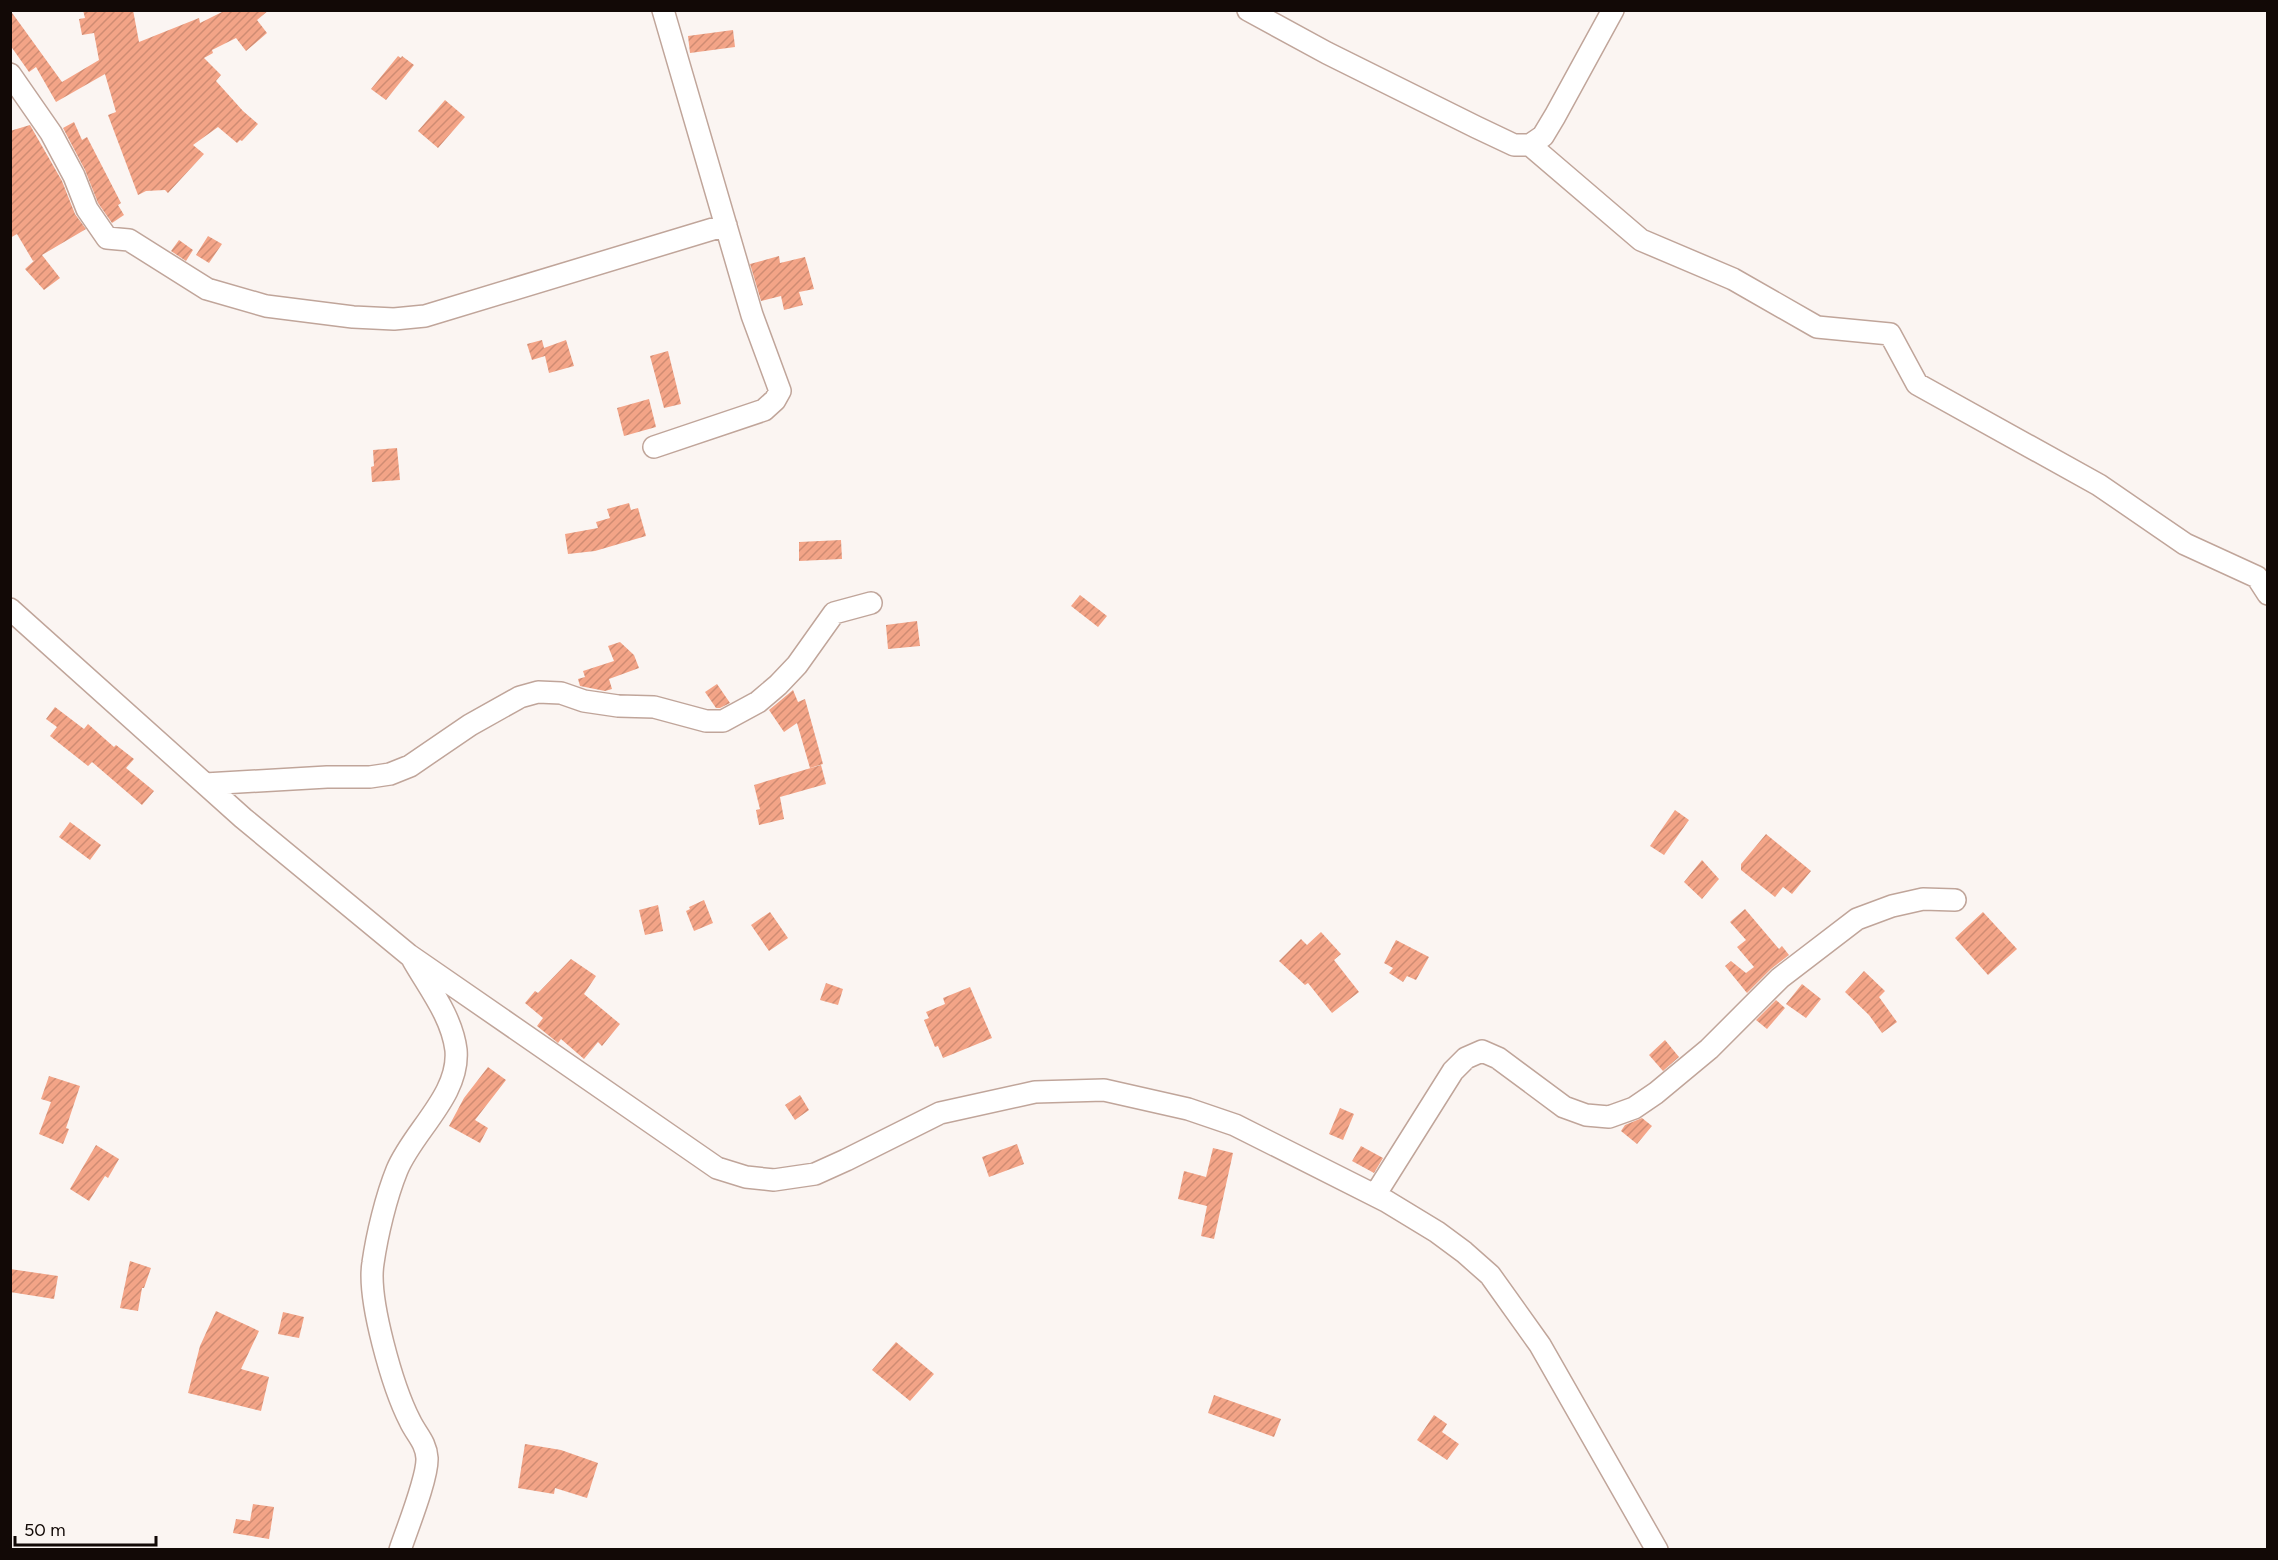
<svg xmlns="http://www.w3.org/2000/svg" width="2278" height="1560" viewBox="0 0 2278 1560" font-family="Figtree,sans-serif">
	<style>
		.building { fill: url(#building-hatch) }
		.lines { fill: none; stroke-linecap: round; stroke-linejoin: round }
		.minor-casing { stroke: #c0a59a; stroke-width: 24 }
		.minor { stroke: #fff; stroke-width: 21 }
	</style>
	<defs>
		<pattern id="building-hatch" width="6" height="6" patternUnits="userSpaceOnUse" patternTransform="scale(1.5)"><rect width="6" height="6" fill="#f3a487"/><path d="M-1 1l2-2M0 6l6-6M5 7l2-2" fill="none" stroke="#cf8c73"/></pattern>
	</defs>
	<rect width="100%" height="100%" fill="#fbf5f2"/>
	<!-- building -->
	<path class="building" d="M10 10 62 82 99 60 94 33 82 35 79 19 85 18 83 10H133L139 42 199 18 200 23 226 10H269L257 20 267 33 246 51 236 38 212 50 213 53 204 58 221 75 216 81 243 111 258 124 242 141 240 140 237 143 218 127 193 145 204 154 168 193 165 190 146 191 138 195 108 115 116 112 105 74 56 102 36 67 29 72 10 45Z
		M733 30 735 47 690 53 688 36Z
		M398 56 401 58 402 56 414 65 386 100 371 89Z
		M445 100 465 117 438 148 418 131Z
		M74 122 82 140 87 137 121 203 118 205 124 215 112 223 98 203 85 170 63 128Z
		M30 125 62 181 75 214 86 229 42 255 60 278 44 290 25 269 35 260 33 261 17 234 10 238V131Z
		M208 236 222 244 209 263 196 255Z
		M179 240 193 250 186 261 171 251Z
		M779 256 780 263 805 257 814 289 799 292 803 305 784 310 781 296 761 301 750 264Z
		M542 340 544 348 566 340 574 366 549 373 545 356 532 360 527 344Z
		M668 351 681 404 664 408 650 356Z
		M649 399 656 427 624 436 617 408Z
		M397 448 400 480 372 482 371 467 374 466 373 450Z
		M629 503 631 510 638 508 646 536 595 551 568 554 565 534 598 528 596 522 610 518 607 509Z
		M841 540 842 559 799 561V542Z
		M1080 595 1107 616 1098 627 1071 606Z
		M917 621 920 646 888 649 886 625Z
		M620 642 634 655 639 668 609 679 612 689 605 691 580 686 578 679 585 677 583 671 614 661 608 646Z
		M717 684 730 703 720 708H716L705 692Z
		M793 690 798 702 805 699 823 764 810 768 797 723 784 732 769 710Z
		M55 707 84 729 88 724 114 747 116 745 134 759 126 768 154 791 142 805 92 762 88 766 50 736 57 727 46 719Z
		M821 765 826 784 780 797 784 819 759 825 756 810 760 809 754 785Z
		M1675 810 1689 820 1664 855 1650 846Z
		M70 822 101 845 90 860 59 837Z
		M1766 834 1811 871 1792 894 1783 887 1775 897 1741 870V864Z
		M1702 860 1719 879 1702 899 1684 882Z
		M704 900 713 923 694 931 686 911 690 909 689 907Z
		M658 905 663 931 645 935 639 910Z
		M1745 909 1779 949 1782 946 1789 955 1771 969 1747 993 1725 966 1731 961 1746 973 1754 967 1737 947 1746 940 1730 922Z
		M770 912 788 938 769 951 751 925Z
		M1983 912 2017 949 1988 975 1955 938Z
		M1321 932 1341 954 1334 960 1359 992 1332 1013 1308 983 1305 985 1279 961 1301 939 1307 945Z
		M1396 940 1429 957 1416 980 1407 976 1403 982 1389 973 1393 968 1384 963Z
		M571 959 596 976 584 994 620 1024 602 1046 598 1042 584 1059 561 1039 558 1043 537 1026 543 1018 525 1003 535 991 538 993Z
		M1864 971 1885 991 1879 997 1897 1022 1882 1033 1869 1015 1845 992Z
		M826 983 843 989 838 1005 820 1000Z
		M1802 984 1821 999 1806 1018 1786 1004Z
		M970 987 992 1038 943 1058 938 1046 935 1047 924 1020 929 1018 926 1012 945 1004 943 998Z
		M1776 1000 1785 1008 1767 1029 1756 1020Z
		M1665 1040 1679 1057 1663 1071 1649 1055Z
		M488 1067 506 1080 475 1120 488 1128 480 1143 449 1126 464 1098Z
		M49 1076 80 1086 66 1128 69 1129 63 1144 39 1134 51 1102 41 1099Z
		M800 1095 809 1110 795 1120 785 1105Z
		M1340 1108 1354 1114 1343 1140 1329 1134Z
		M1642 1118 1652 1126 1637 1144 1621 1131 1625 1125Z
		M1017 1144 1024 1164 989 1177 982 1157Z
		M96 1145 119 1159 108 1178 105 1176 89 1201 70 1189Z
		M1361 1146 1383 1158 1374 1173 1352 1161Z
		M1213 1148 1233 1153 1214 1239 1201 1236 1207 1206 1178 1199 1184 1171 1206 1177Z
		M130 1261 151 1268 144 1288H142L138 1311 120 1308Z
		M10 1269 58 1276 54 1299 10 1292Z
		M216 1311 259 1331 241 1369 269 1377 261 1411 188 1393 200 1346Z
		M283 1312 304 1317 299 1338 278 1334Z
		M896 1342 934 1374 910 1401 872 1370Z
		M1214 1395 1281 1419 1274 1437 1208 1413Z
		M1434 1415 1447 1424 1442 1432 1459 1444 1447 1460 1417 1440Z
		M525 1444 561 1450 598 1463 587 1498 555 1488 554 1494 518 1488Z
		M253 1504 274 1507 269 1539 233 1533 236 1519 250 1521Z"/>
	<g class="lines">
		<defs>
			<path id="minor" d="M1248 10 1327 53 1476 127 1514 145H1530L1543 136 1555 116 1613 10
				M10 74 51 133 74 176 87 209 107 238 129 240 207 289 266 306 353 317 394 319 425 316 726 225
				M1530 145 1641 240 1733 279 1817 327 1890 334 1917 384 2099 485 2185 544 2257 577 2268 594
				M654 447 764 410 775 400 780 391 752 315 663 10
				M10 609 243 818 409 955 717 1168 746 1177 774 1180 815 1174 846 1160 940 1113 1035 1092 1104 1090 1188 1109 1235 1125 1386 1201 1437 1232 1464 1252 1490 1275 1540 1345 1657 1550
				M205 784 327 777H370L390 774 410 766 470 725 520 697 538 692 561 693 584 701 618 706 654 707 706 721H723L758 702 778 685 797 665 834 613 871 603
				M1375 1195 1453 1071 1466 1058 1482 1051 1498 1058 1564 1107 1586 1115 1609 1117 1634 1108 1656 1093 1709 1049 1780 978 1857 919 1892 906 1923 899 1955 900
				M400 1550C407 1529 428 1477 427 1458 426 1442 416 1434 410 1421 393 1388 367 1299 373 1263 377 1235 386 1197 397 1170 413 1131 460 1095 456 1050 452 1017 429 988 413 960"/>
		</defs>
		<!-- minor casing -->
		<use href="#minor" class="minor-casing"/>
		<!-- minor -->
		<use href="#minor" class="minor"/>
	</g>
	<!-- border -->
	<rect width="2278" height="1560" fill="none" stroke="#120906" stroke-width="24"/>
	<!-- scale -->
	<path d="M15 1536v9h141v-9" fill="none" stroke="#120906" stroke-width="3"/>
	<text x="24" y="1536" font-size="18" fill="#120906" stroke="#fbf5f2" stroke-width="4.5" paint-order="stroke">50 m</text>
</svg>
